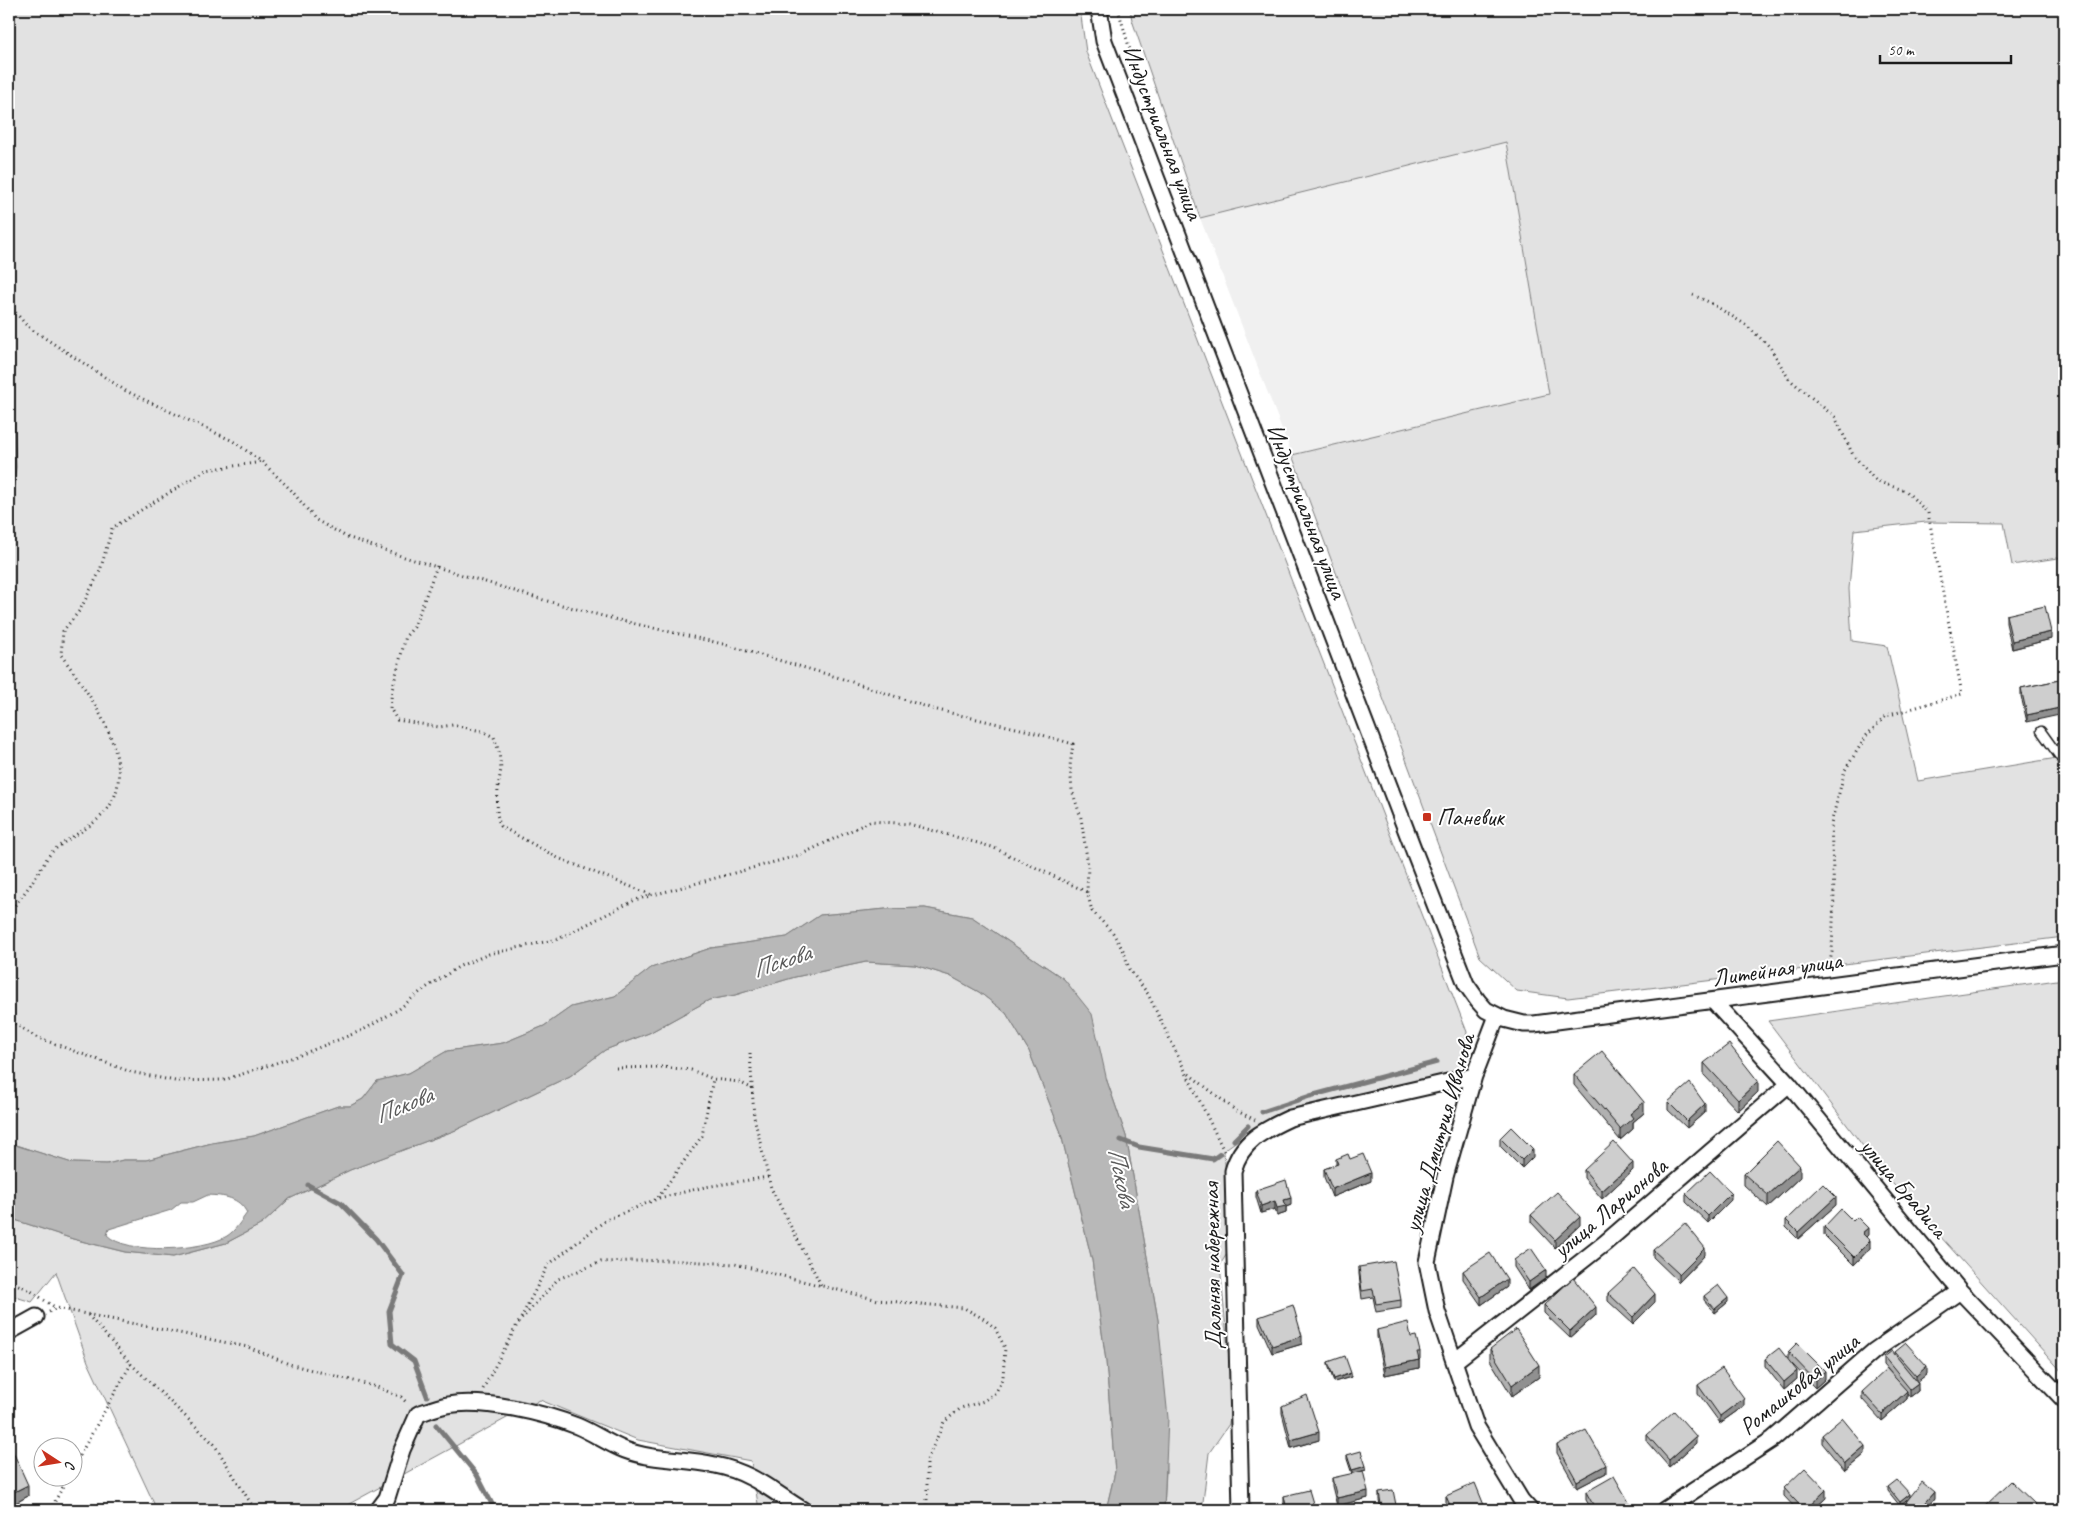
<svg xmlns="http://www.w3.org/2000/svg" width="2073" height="1519" viewBox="0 0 2073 1519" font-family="Caveat,sans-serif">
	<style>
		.built { fill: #f0f0f0 }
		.green { fill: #e2e2e2; stroke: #7f7f7f }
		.water { fill: #b8b8b8; stroke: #7a7a7a; fill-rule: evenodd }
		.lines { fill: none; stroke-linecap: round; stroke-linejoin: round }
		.stream { stroke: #7a7a7a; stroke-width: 5 }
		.lane-casing { stroke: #1c1c1c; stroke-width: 11 }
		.street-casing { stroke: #1c1c1c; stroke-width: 19 }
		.path { stroke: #1c1c1c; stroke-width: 3; stroke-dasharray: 1 4; stroke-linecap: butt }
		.lane { stroke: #fff; stroke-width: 8 }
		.street { stroke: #fff; stroke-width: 15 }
		.wall { fill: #b1b1b1; stroke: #1c1c1c }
		.shaded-wall { fill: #909090; stroke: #1c1c1c }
		.building { fill: #cecece; stroke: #1c1c1c }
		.poi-dot { fill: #c8321e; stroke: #fff; stroke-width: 2 }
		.labels { text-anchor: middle; stroke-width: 4; stroke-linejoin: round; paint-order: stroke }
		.street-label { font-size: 24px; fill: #1c1c1c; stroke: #fff }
		.poi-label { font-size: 24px; fill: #1c1c1c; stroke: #fff; text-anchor: start }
		.water-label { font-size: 25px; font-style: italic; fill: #5a5a5a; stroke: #fff }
	</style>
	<rect width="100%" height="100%" fill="#fff"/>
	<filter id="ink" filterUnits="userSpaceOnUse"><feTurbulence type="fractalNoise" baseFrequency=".02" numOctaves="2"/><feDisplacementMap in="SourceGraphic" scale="10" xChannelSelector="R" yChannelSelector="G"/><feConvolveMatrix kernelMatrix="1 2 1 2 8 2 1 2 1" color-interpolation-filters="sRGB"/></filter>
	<g filter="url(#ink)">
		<!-- built -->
		<path class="built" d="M1506 141 1549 394 1292 455 1200 218Z"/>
		<!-- green -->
		<path class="green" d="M9 9H1080L1086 52 1467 1032 1461 1070 1273 1119 1248 1133 1224 1150 1231 1247 1220 1265 1232 1390 1229 1424 1209 1453 1202 1510H1164L1166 1471 1158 1320 1126 1136 1107 1081 1064 979 972 917 925 908 886 909 820 915 787 937 711 948 651 968 615 996 571 1007 544 1026 503 1043 447 1051 409 1073 377 1081 363 1099 350 1106H338L254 1136 212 1143 146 1160H123L107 1164 72 1163 9 1143V532L14 421 9 417Z
			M1130 9H2064V557L2012 565 2004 523 1926 522 1854 530 1849 589 1852 641 1887 646 1918 781 2057 758 2064 752V937L1568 998 1517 991 1480 957 1292 455 1549 394 1506 142 1200 218 1132 20Z
			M866 962 915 965 950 976 979 992 1006 1013 1029 1051 1060 1130 1092 1260 1106 1361 1115 1472 1106 1510H759L751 1461 638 1440 540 1400 338 1510H157L88 1362 56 1272 32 1302 9 1295V1218L73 1239 125 1252 173 1257 226 1243 262 1224 289 1199 350 1170 456 1130 570 1076 605 1050 649 1033 709 1000 735 995 795 977Z
			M2064 979V1374L1885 1175 1768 1021Z"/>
		<!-- water -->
		<path class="water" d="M9 417 14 421 16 467 9 532Z
			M925 908 972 917 1064 979 1092 1014 1107 1081 1126 1136 1158 1320 1168 1418 1164 1510H1106L1115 1472 1106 1361 1092 1260 1060 1130 1029 1051 1006 1013 979 992 950 976 915 965 866 962 795 977 735 995 709 1000 649 1033 605 1050 570 1076 456 1130 350 1170 289 1199 262 1224 226 1243 173 1257 125 1252 73 1239 9 1218V1143L72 1163 107 1164 123 1160H146L212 1143 254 1136 338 1106H350L363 1099 377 1081 409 1073 447 1051 503 1043 544 1026 571 1007 615 996 651 968 711 948 787 937 820 915 886 909ZM208 1195C224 1196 239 1197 247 1213 241 1221 235 1231 227 1236 204 1251 126 1255 107 1235L109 1229 171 1210 181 1202H193Z"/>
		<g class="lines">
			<!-- stream -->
			<path class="stream" d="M1262 1112 1310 1096 1437 1062
				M1121 1140 1139 1147 1213 1159 1220 1154
				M1234 1140 1248 1126
				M308 1185 341 1203 376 1239 403 1275 389 1311 392 1344 414 1361 427 1396
				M436 1425 477 1475 495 1510"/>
			<defs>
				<path id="lane" d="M2041 731 2064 763"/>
				<path id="street" d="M1099 9 1104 41 1416 856 1466 984 1478 1001 1486 1010 1504 1019 1524 1024H1534L2064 954
					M1713 1001 1789 1084 1960 1291 2064 1400
					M1497 1016 1474 1076 1445 1177 1427 1262 1437 1311 1476 1426 1521 1500 1530 1510
					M9 1332 36 1317
					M1455 1361 1605 1243 1789 1084
					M378 1510 387 1498 402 1450 418 1414C427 1411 437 1407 447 1405 483 1398 544 1413 577 1426 594 1433 609 1444 625 1450 654 1461 686 1458 715 1465 752 1472 773 1492 803 1510
					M1241 1510 1233 1171C1241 1141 1264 1130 1290 1118L1474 1076
					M1664 1510 1773 1439 1874 1351 1960 1291"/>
			</defs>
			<!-- lane casing -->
			<use href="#lane" class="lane-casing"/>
			<!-- street casing -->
			<use href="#street" class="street-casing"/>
			<!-- path -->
			<path class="path" d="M1118 9 1137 74 1162 141
				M1693 295 1709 302 1746 325 1770 347 1789 379 1835 417 1853 455 1876 481 1906 491 1928 513 1962 694 1886 716 1867 735 1845 770 1831 824 1834 894 1832 952 1828 971
				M9 305 28 327 126 391 233 441 262 462 291 490 316 520 347 537 401 556 547 601 614 619 723 644 840 678 933 709 1025 730 1073 744 1070 766 1072 790 1081 818 1088 865 1087 892 1092 911 1113 933 1124 952 1129 969 1148 994 1224 1151
				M437 566 414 627 406 636 392 690 390 708 397 720 439 727 453 725 482 731 494 737 499 752 501 769 498 788 497 814 500 826 558 858 652 895
				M9 913C18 901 28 889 36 876 41 869 46 858 53 851 69 837 90 829 105 812 144 767 89 693 61 655L63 631 80 610 100 571 112 528 206 470 262 462
				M9 1016 12 1022 36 1037 131 1072 175 1081 224 1080 300 1055 363 1030 399 1009 424 989 460 966 489 954 558 939 635 900 800 855 871 821 909 824 992 847 1087 892
				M750 1053 754 1117 771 1188 821 1285
				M616 1068 662 1067 691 1070 713 1079 739 1082 751 1088
				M1189 1074 1235 1110 1255 1120
				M659 1198 705 1187 768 1177
				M9 1281 28 1289 56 1308
				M49 1312 57 1308 248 1347 289 1364 377 1387 401 1397 407 1403
				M88 1315 131 1364 214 1444 255 1510
				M521 1318 548 1265 606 1220 657 1199 702 1136 713 1079
				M483 1389 518 1323 558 1279 601 1262 666 1260 735 1264 878 1300 964 1308 984 1319 995 1328 1005 1348 1003 1377 996 1392 984 1401 961 1408 944 1422 927 1460V1510
				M72 1469 131 1364
				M50 1510 69 1476"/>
			<!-- lane -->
			<use href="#lane" class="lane"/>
			<!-- street -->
			<use href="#street" class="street"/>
		</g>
		<!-- wall -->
		<path class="wall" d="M2006 615 2051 639 2012 649 2006 623Z
			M2064 679 2027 722 2021 696V688Z
			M1704 1063 1758 1092 1738 1111 1704 1075Z
			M1574 1074 1644 1113 1633 1122V1129L1620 1140 1574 1085Z
			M1668 1102 1705 1112 1687 1128 1668 1110Z
			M1500 1138 1533 1157 1522 1168 1500 1146Z
			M1336 1159 1371 1181 1332 1197 1324 1177V1169L1336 1165Z
			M1584 1170H1633L1602 1199 1584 1178Z
			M1744 1174 1800 1177 1768 1207 1744 1185Z
			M1256 1190 1291 1205 1286 1207V1213L1277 1216 1275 1209 1261 1213 1256 1197Z
			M1686 1194 1731 1200 1708 1223 1686 1202Z
			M1836 1205 1798 1239 1786 1227V1220Z
			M1531 1215 1580 1225 1555 1248 1531 1222Z
			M1824 1227 1868 1235 1866 1237 1870 1248 1854 1265 1824 1235Z
			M1653 1250 1705 1255 1679 1282 1653 1257Z
			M1514 1260 1546 1278 1529 1290 1514 1267Z
			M1359 1267 1401 1300V1308L1376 1312 1373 1297 1362 1299 1359 1274Z
			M1463 1271 1507 1287 1481 1305 1463 1279Z
			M1608 1293 1655 1302 1633 1324 1608 1301Z
			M1704 1296 1728 1302 1715 1313 1704 1300Z
			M1544 1305 1596 1315 1570 1338 1544 1313Z
			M1259 1317 1302 1344 1272 1353 1259 1324Z
			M1377 1330 1411 1337 1420 1352V1359L1419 1360V1368L1385 1375 1377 1337Z
			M1490 1349 1539 1377 1512 1396 1490 1360Z
			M1788 1352 1825 1379 1815 1388 1791 1363 1797 1379 1784 1390 1765 1366V1359H1788Z
			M1895 1352 1927 1374 1917 1382 1918 1391 1910 1397 1907 1393V1399L1882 1421 1862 1399V1392L1891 1373 1884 1365V1357L1895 1355Z
			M1328 1362 1351 1377 1334 1382 1328 1365Z
			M1698 1385 1744 1406 1720 1423 1698 1393Z
			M1282 1406 1319 1440 1291 1448 1282 1413Z
			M1647 1435 1696 1443 1669 1467 1647 1442Z
			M1822 1435 1865 1454 1845 1471 1822 1443Z
			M9 1443 28 1496 14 1504 9 1491Z
			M1557 1445 1606 1473 1577 1488 1557 1453Z
			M1347 1455 1366 1470 1352 1474 1347 1459Z
			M1332 1478 1368 1498 1337 1506 1332 1486Z
			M1888 1487 1910 1498 1934 1499 1925 1510H1907L1906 1509V1502L1908 1499 1900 1506 1888 1491Z
			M1784 1488 1826 1498 1813 1510H1797L1784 1496Z
			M1379 1492 1397 1510H1381L1379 1500Z
			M1586 1492 1630 1510H1592L1586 1500Z
			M1284 1496 1315 1510H1285L1284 1504Z
			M1446 1496 1486 1510H1447L1446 1508Z"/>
		<!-- shaded-wall -->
		<path class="shaded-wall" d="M2051 632V639L2012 649V641Z
			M2064 707V714L2027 722V715Z
			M1758 1081V1092L1738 1111V1100Z
			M1644 1102V1113L1633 1122V1129L1620 1140V1129L1630 1114Z
			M1705 1104V1112L1687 1128V1121Z
			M1533 1149V1157L1522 1168V1160Z
			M1633 1163V1170L1602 1199V1191Z
			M1800 1166V1177L1768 1207V1195Z
			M1371 1173V1181L1332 1197V1189Z
			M1731 1193V1200L1708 1223V1216Z
			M1836 1197V1205L1798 1239V1232Z
			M1291 1198V1205L1286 1207V1213L1277 1216V1208L1284 1200Z
			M1275 1201V1209L1261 1213V1206Z
			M1580 1217V1225L1555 1248V1240Z
			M1868 1228V1235L1862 1241V1233Z
			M1870 1241V1248L1854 1265V1257Z
			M1705 1248V1255L1679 1282V1274Z
			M1546 1270V1278L1529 1290V1282Z
			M1507 1279V1287L1481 1305V1297Z
			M1655 1294V1302L1633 1324V1317Z
			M1728 1298V1302L1715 1313V1309Z
			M1596 1307V1315L1570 1338V1331Z
			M1302 1336V1344L1272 1353V1346Z
			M1419 1360V1368L1385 1375V1367Z
			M1539 1365V1377L1512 1396V1385Z
			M1927 1366V1374L1916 1383V1376Z
			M1797 1371V1379L1784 1390V1382Z
			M1825 1371V1379L1815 1388V1380Z
			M1351 1373V1377L1334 1382V1379Z
			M1918 1383V1391L1910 1397V1389Z
			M1907 1391V1399L1882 1421V1414Z
			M1744 1398V1406L1720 1423V1416Z
			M1319 1432V1440L1291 1448V1440Z
			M1696 1436V1443L1669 1467V1460Z
			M1865 1446V1454L1845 1471V1463Z
			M1606 1465V1473L1577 1488V1481Z
			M1366 1466V1470L1352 1474V1470Z
			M28 1485V1496L14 1504V1492Z
			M1826 1490V1498L1813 1510H1805Z
			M1368 1491V1498L1337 1506V1498Z
			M1934 1492V1499L1925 1510H1918Z
			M1910 1494V1498L1900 1506V1502Z
			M1630 1504V1510H1619Z
			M2036 1505V1510H2031Z"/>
		<!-- building -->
		<path class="building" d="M2045 606 2051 632 2012 641 2006 615Z
			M2064 679V707L2027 715 2021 688Z
			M1729 1044 1758 1081 1738 1100 1704 1063Z
			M1602 1051 1644 1102 1630 1114 1633 1118 1620 1129 1574 1074Z
			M1690 1083 1705 1104 1687 1121 1668 1102Z
			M1511 1127 1533 1149 1522 1160 1500 1138Z
			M1777 1141 1800 1166 1768 1195 1744 1174Z
			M1614 1142 1633 1163 1602 1191 1584 1170Z
			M1348 1154 1350 1159 1363 1154 1371 1173 1332 1189 1324 1169 1338 1164 1336 1159Z
			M1710 1171 1731 1193 1708 1216 1686 1194Z
			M1286 1180 1291 1198 1284 1200 1286 1206 1277 1208 1275 1201 1261 1206 1256 1190Z
			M1823 1184 1836 1197 1798 1232 1786 1220Z
			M1557 1192 1580 1217 1555 1240 1531 1215Z
			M1841 1209 1853 1221 1857 1217 1868 1228 1862 1233 1870 1241 1854 1257 1824 1227Z
			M1685 1223 1705 1248 1679 1274 1653 1250Z
			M1531 1248 1546 1270 1529 1282 1514 1260Z
			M1490 1253 1507 1279 1481 1297 1463 1271Z
			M1394 1261 1401 1300 1376 1304 1373 1289 1362 1291 1359 1267Z
			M1634 1269 1655 1294 1633 1317 1608 1293Z
			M1573 1278 1596 1307 1570 1331 1544 1305Z
			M1718 1285 1728 1298 1715 1309 1704 1296Z
			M1293 1305 1302 1336 1272 1346 1259 1317Z
			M1408 1322 1411 1337 1416 1336 1420 1352H1417L1419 1360 1385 1367 1377 1330Z
			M1516 1329 1539 1365 1512 1385 1490 1349Z
			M1797 1343 1825 1371 1815 1380 1788 1352Z
			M1906 1343 1927 1366 1916 1376 1895 1352Z
			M1779 1348 1797 1371 1784 1382 1765 1359Z
			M1892 1351 1918 1383 1910 1389 1884 1357Z
			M1345 1356 1351 1373 1334 1379 1328 1362Z
			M1722 1368 1744 1398 1720 1416 1698 1385Z
			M1887 1369 1907 1391 1882 1414 1862 1392Z
			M1307 1395 1319 1432 1291 1440 1282 1406Z
			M1674 1411 1696 1436 1669 1460 1647 1435Z
			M1842 1418 1865 1446 1845 1463 1822 1435Z
			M1586 1430 1606 1465 1577 1481 1557 1445Z
			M9 1443 28 1485 14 1492 9 1480Z
			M1361 1451 1366 1466 1352 1470 1347 1455Z
			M1805 1468 1826 1490 1805 1510H1804L1784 1488Z
			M1363 1471 1368 1491 1337 1498 1332 1478Z
			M1614 1476 1630 1504 1619 1510H1596L1586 1492Z
			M1897 1480 1910 1494 1900 1502 1888 1487Z
			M2011 1481 2036 1505 2031 1510H1983L1982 1509Z
			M1922 1482 1934 1492 1918 1510H1917L1906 1502Z
			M1475 1483 1486 1510H1452L1446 1496Z
			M1309 1490 1315 1510H1287L1284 1496Z
			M1393 1490 1397 1510H1382L1379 1492Z"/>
	</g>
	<!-- markers -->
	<rect class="poi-dot" x="1422" y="812" width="10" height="10" rx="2.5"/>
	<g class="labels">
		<!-- street labels -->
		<g class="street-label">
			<text transform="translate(1163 132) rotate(69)" y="8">Индустриальная улица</text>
			<text transform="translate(1307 511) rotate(69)" y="8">Индустриальная улица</text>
			<text transform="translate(1777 969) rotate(-8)" y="8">Литейная улица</text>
			<text transform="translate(1439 1133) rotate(-74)" y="8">улица Дмитрия Иванова</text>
			<text transform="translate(1904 1188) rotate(50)" y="8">улица Брадиса</text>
			<text transform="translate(1610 1208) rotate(-40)" y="8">улица Ларионова</text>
			<text transform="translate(1212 1266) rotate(-91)" y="8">Дальняя набережная</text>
			<text transform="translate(1799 1384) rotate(-39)" y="8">Ромашковая улица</text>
		</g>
		<!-- poi labels -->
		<g class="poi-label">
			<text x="1437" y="825">Паневик</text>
		</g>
		<!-- water labels -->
		<g class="water-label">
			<text transform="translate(781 960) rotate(-18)" y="9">Пскова</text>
			<text transform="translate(403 1104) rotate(-22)" y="9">Пскова</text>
			<text transform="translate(1123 1177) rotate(78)" y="9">Пскова</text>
		</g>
	</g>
	<!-- margin -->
	<rect width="2073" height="1519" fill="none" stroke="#fff" stroke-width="30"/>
	<rect x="15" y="15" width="2043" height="1489" fill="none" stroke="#1c1c1c" stroke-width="2" filter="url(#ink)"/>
	<!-- north arrow -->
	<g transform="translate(58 1462) rotate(102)"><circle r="24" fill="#ffffff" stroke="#a4a4a4"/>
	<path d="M0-4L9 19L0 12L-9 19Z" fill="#c8321e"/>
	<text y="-8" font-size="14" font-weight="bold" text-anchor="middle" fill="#1c1c1c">С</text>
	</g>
	<!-- scale -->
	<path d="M1880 55v8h131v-8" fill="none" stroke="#1c1c1c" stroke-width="2.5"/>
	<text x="1888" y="55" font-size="15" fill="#1c1c1c" stroke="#ffffff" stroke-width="4" paint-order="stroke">50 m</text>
</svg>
